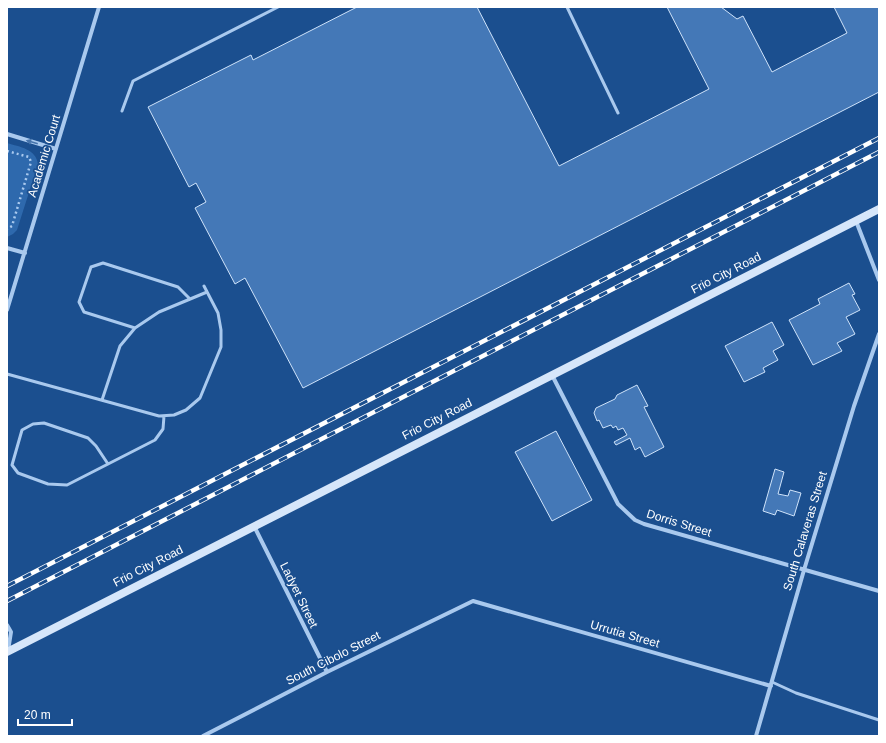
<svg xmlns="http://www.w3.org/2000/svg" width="886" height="743" viewBox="0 0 886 743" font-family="Arial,sans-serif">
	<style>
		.green { fill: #2e69ad }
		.building { fill: #4478b7; stroke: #cfe3fa }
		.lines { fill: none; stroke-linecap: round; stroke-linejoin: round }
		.path { stroke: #a9c9ee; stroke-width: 2.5; stroke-dasharray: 2 3; stroke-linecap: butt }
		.lane { stroke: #a9c9ee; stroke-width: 3 }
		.street { stroke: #a9c9ee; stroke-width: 4 }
		.secondary { stroke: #d6e6fa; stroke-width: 8 }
		.rail-casing { stroke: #fff; stroke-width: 4.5 }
		.rail { stroke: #1b4f8f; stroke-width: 3; stroke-dasharray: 9; stroke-linecap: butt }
		.oneway { fill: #4674ac }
		.labels { text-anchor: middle; stroke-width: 3.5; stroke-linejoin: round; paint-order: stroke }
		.street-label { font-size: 12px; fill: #fff; stroke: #1b4f8f }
	</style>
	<rect width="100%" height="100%" fill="#1b4f8f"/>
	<!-- green -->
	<path class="green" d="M7 143C20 147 36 149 38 164L17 230 13 234 7 237Z"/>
	<!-- building -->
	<path class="building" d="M357 7H477L559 166 709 89 667 7H721L737 19 743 16 772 72 847 33 834 7H879V92L303 388 245 278 235 284 195 208 206 202 196 183 189 187 148 107 251 55 253 60Z
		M849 283 855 294 852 295 860 310 846 317 855 334 837 343 842 351 813 365 789 320 820 304 818 299Z
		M772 322 784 345 773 351 778 360 763 368 765 372 744 382 725 346Z
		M637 385 648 406 644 407 664 447 645 457 640 447 635 450 630 438 616 445 614 442 627 435 623 428 618 430 616 426 613 428 611 425 603 428 599 420 597 421 594 413 596 408 615 399 617 395Z
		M556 431 592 500 552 521 515 452Z
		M775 469 784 472 778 494 788 496 790 490 801 493 794 516 777 510 775 515 763 511Z"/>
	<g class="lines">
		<!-- path -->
		<path class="path" d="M7 151 29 157 31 162 12 226 7 229"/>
		<!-- lane -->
		<path class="lane" d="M567 7 618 113
			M122 111 133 81 278 7
			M135 328 84 312 79 302 91 267 103 263 178 287 190 299
			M7 374 159 416 174 415 186 410 200 398 221 347V330L218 313 204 286
			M102 400 120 346 135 328 159 312 207 292
			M108 464 96 446 88 438 44 423 33 424 22 430 12 465 18 473 48 484 67 485 155 440 163 429 164 416
			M772 682 796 693 879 720"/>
		<!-- street -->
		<path class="street" d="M7 134 56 149
			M856 221 879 280
			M7 248 25 253
			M7 310 99 7
			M552 375 618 504 635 520 644 524 879 591
			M254 526 327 672
			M7 625 11 632 8 651
			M203 736 327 672 473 601 771 686
			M756 736 804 570 854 406 879 334"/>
		<!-- secondary -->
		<path class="secondary" d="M7 652 879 209"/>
		<defs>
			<path id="rail" d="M7 586 879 138
				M7 601 879 152"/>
		</defs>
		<!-- rail casing -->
		<use href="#rail" class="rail-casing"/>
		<!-- rail -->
		<use href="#rail" class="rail"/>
	</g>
	<!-- one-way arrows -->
	<defs><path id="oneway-solid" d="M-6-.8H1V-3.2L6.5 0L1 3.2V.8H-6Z"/></defs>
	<use class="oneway" href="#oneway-solid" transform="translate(32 142) rotate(-164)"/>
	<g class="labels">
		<!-- street labels -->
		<g class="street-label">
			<text transform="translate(44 156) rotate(-73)" y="4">Academic Court</text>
			<text transform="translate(726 273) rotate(-27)" y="4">Frio City Road</text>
			<text transform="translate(437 419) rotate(-27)" y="4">Frio City Road</text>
			<text transform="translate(679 523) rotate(17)" y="4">Dorris Street</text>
			<text transform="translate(805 531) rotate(-73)" y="4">South Calaveras Street</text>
			<text transform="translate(148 566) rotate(-27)" y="4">Frio City Road</text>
			<text transform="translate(299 595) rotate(64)" y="4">Ladyet Street</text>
			<text transform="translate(625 634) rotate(16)" y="4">Urrutia Street</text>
			<text transform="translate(333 658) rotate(-27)" y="4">South Cibolo Street</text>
		</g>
	</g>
	<!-- border -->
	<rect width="886" height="743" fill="none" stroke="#ffffff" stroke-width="16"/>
	<!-- scale -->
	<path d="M18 719v6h54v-6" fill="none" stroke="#ffffff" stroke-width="2"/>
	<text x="24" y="719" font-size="12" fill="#ffffff" stroke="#1b4f8f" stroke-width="3" paint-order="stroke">20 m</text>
</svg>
